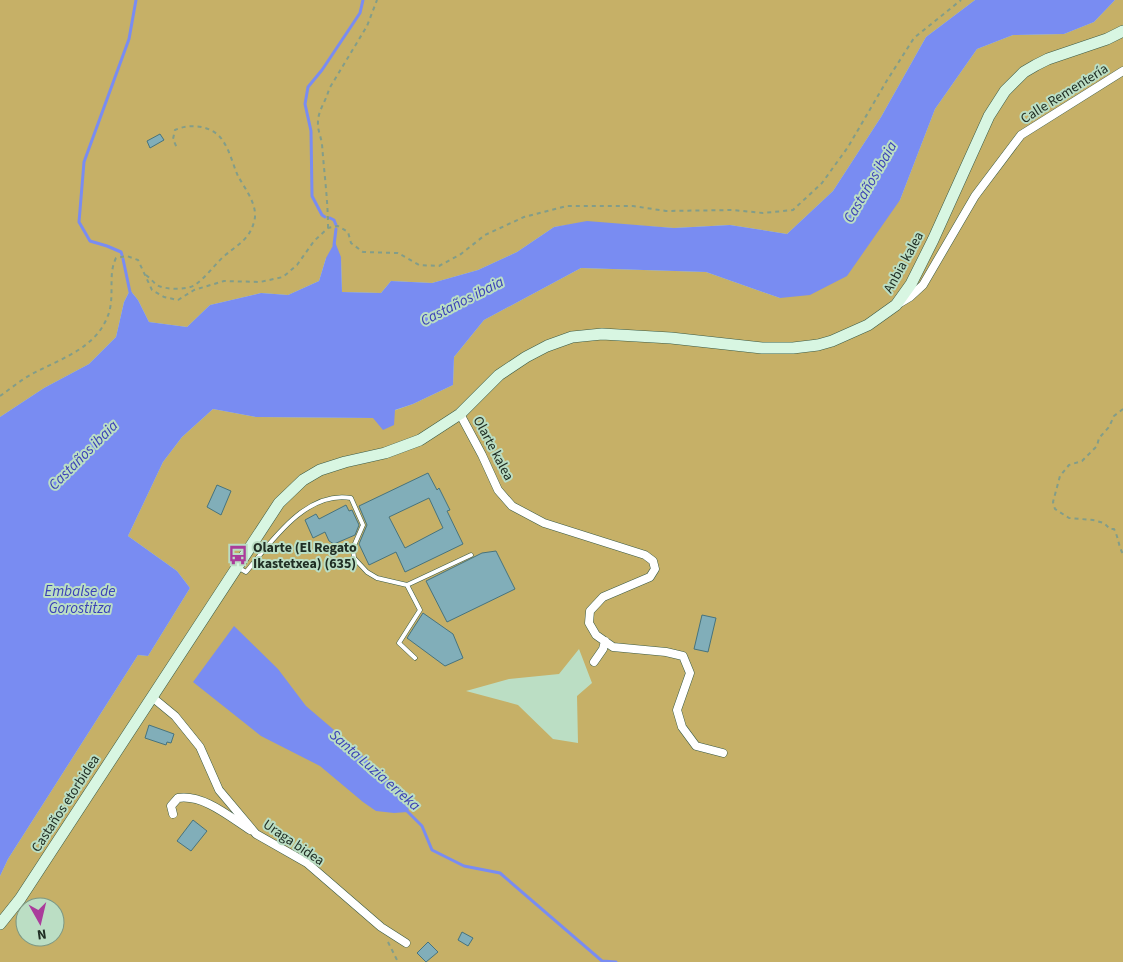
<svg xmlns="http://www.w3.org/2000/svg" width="1123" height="962" viewBox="0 0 1123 962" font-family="'Source Sans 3',sans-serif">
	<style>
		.green { fill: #c6b067; fill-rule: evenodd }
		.water { fill: #798cf2 }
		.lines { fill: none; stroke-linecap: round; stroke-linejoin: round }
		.stream { stroke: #798cf2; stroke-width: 3 }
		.building { fill: #81aeb9; stroke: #47737d; fill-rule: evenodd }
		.lane-casing { stroke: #3b5a44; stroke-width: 5 }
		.street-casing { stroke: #3b5a44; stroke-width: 9 }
		.secondary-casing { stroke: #3b5a44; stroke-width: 12 }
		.path { stroke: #829d89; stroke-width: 2; stroke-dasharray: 4 4; stroke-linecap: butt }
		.lane { stroke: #fff; stroke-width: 4 }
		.street { stroke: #fff; stroke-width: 8 }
		.secondary { stroke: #d8f6e2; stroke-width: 11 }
		.labels { text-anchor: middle; stroke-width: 4; stroke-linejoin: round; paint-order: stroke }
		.street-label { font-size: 14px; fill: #202e24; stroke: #bbdec4 }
		.poi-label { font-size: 14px; font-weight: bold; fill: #202e24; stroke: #bbdec4; text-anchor: start }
		.water-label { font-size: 15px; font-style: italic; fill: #3b41b7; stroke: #bbdec4 }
	</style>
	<rect width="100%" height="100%" fill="#bbdec4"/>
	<!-- green -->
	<path class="green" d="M0 0H975L926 37 881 117 833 191 787 234 730 225 674 228 587 222 554 227 517 252 478 270 432 283 391 281 381 293 342 292 341 258H326L319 281 288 295 261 293 210 305 187 327 149 322 138 300 130 290 124 302 116 337 89 364 44 388 0 417Z
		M1115 0H1123V962H0V876L8 859 138 655 148 656 190 588 177 571 128 536 163 462 182 437 213 409 256 417 373 418 413 404 453 385 454 357 484 320 581 268 706 272 780 298 900 200 935 109 977 49 1013 35 1064 34 1094 22ZM579 649 592 683 577 696 578 743 553 739 518 705 466 691 509 679 559 674ZM25 907H55V937H25Z"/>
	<!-- water -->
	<path class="water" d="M975 0H1115L1094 22 1064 34 1013 35 977 49 935 109 900 200 847 276 810 295 780 298 706 272 581 268 484 320 454 357 453 385 413 404 395 410 394 425 383 430 373 418 256 417 213 409 182 437 163 462 128 536 177 571 190 588 148 656 138 655 8 859 0 876V417L44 388 89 364 116 337 124 302 130 290 138 300 149 322 187 327 210 305 261 293 288 295 319 281 326 258 335 242 341 257 342 292 381 293 391 281 432 283 478 270 517 252 554 227 587 221 674 228 730 225 787 234 833 191 881 117 926 37Z
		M234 626 278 669 306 706 347 741 404 794 410 802 408 812 394 813 376 811 363 802 320 766 261 736 193 682Z"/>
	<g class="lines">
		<!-- stream -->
		<path class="stream" d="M325 217 322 215 312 196 311 131 305 104 308 87 322 70 360 13 363 0
			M330 218 334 220 336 225
			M334 245 336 229
			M122 255 121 252 107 246 90 241 79 222 84 162 129 39 136 0
			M123 259 130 292
			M406 810 422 826 432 850 464 866 500 873 602 961 616 962"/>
	</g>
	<!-- building -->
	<path class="building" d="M160 134 164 140 150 148 147 141Z
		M428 473 437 490 439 488 450 510 447 511 463 544 405 572 396 552 369 565 359 544 367 525 359 506ZM429 498 443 528 405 548 389 517Z
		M217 485 231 491 221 515 207 507Z
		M346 505 349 511 352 510 359 525 355 535 334 544 329 541 325 532 313 538 305 520 316 514 319 519Z
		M496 551 515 589 447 622 426 581 482 553Z
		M423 613 453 634 463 658 445 666 407 638Z
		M702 615 716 618 708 652 694 649Z
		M149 725 174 734 171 743 167 742 166 745 145 738Z
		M193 820 207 831 191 851 177 841Z
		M462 932 473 938 468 946 458 940Z
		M428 942 438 952 426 962 417 953Z"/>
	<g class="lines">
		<defs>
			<path id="lane" d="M239 568 246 572C271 542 306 490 351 498L363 525 353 548 354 558 367 572 377 578 407 585 471 555
				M407 585 420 610 399 643 415 658"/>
			<path id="street" d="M900 303 910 297 923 285 975 196 1021 135 1123 71
				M460 414 482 455 498 490 512 506 544 523 645 555 653 561 655 569 650 577 603 597 590 611 589 623 596 635 613 647 666 652 683 656 690 673 677 710 682 727 696 746 723 753
				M594 662 603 649 605 641
				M152 697 175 716 200 747 219 790 256 834 307 863 381 927 406 943
				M173 814 171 806 178 798C203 794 230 817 250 830"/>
			<path id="secondary" d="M0 924 20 899 279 503 303 480 320 470 345 462 385 453 420 440 460 414 499 375 526 357 547 346 572 337 602 334 671 338 762 348H793L818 345 832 341 868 325 896 305 911 284 933 240 989 116 1005 91 1024 72 1036 65 1048 59 1107 39 1123 31"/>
		</defs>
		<!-- lane casing -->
		<use href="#lane" class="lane-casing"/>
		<!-- street casing -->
		<use href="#street" class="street-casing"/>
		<!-- secondary casing -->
		<use href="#secondary" class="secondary-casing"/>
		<!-- path -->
		<path class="path" d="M328 228C328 200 324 172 322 144 321 137 318 131 318 125 317 111 326 102 329 89L367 26 377 0
			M146 275C150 278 153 282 157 285 165 290 187 290 195 285 205 278 213 267 222 258 235 246 249 241 254 222 259 206 245 189 238 176 233 165 230 151 223 141 213 125 190 123 175 130L173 139 177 148
			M0 396C10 389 21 380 32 374 60 359 94 349 107 318 116 298 107 276 116 258L127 256 138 260 152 290 164 297 178 300 194 290 224 281 260 282 283 277 297 265 314 241 328 228 338 226 348 232 351 243 363 252 398 253 419 265 439 266 461 254 485 235 524 217 567 206H633L666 211 733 210 763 213 793 210 822 183 848 147 886 82 914 38 961 0
			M1123 409 1114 416 1109 427 1099 438 1097 446 1082 461 1069 465 1060 476 1053 502 1055 509 1069 518 1093 520 1104 523 1110 529H1114C1119 539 1118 545 1123 554
			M388 942 398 962"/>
		<!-- lane -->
		<use href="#lane" class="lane"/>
		<!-- street -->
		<use href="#street" class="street"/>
		<!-- secondary -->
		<use href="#secondary" class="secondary"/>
	</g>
	<!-- icons -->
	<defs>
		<symbol id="bus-bare" viewBox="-9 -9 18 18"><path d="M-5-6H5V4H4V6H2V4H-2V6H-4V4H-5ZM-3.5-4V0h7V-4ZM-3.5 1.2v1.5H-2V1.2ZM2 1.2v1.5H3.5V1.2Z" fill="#aa3c9b" stroke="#bbdec4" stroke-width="2.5" paint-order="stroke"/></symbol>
	</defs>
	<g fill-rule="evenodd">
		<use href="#bus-bare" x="224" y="541" width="28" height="28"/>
	</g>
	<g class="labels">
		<!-- street labels -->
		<g class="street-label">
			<text transform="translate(1064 93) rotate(-32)" y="5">Calle Rementería</text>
			<text transform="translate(903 262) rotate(-61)" y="5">Anbia kalea</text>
			<text transform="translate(494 448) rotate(62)" y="5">Olarte kalea</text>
			<text transform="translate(65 803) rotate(-57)" y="5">Castaños etorbidea</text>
			<text transform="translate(294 842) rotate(34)" y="5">Uraga bidea</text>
		</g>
		<!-- poi labels -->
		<g class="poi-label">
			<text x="253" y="552">Olarte (El Regato<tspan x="253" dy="16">Ikastetxea) (635)</tspan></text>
		</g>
		<!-- water labels -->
		<g class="water-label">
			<text transform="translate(870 182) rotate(-60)" y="5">Castaños ibaia</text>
			<text transform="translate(462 301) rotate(-27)" y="5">Castaños ibaia</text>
			<text transform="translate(83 455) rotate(-45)" y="5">Castaños ibaia</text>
			<text x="80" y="596">Embalse de<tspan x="80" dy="17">Gorostitza</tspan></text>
			<text transform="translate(375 770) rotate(41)" y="5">Santa Luzia erreka</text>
		</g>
	</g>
	<!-- north arrow -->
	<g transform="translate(40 922) rotate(172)"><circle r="24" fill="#bbdec4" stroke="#7d9884"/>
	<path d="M0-4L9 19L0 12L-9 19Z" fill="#aa3c9b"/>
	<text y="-8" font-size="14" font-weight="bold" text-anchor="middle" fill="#202e24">N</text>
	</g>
</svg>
